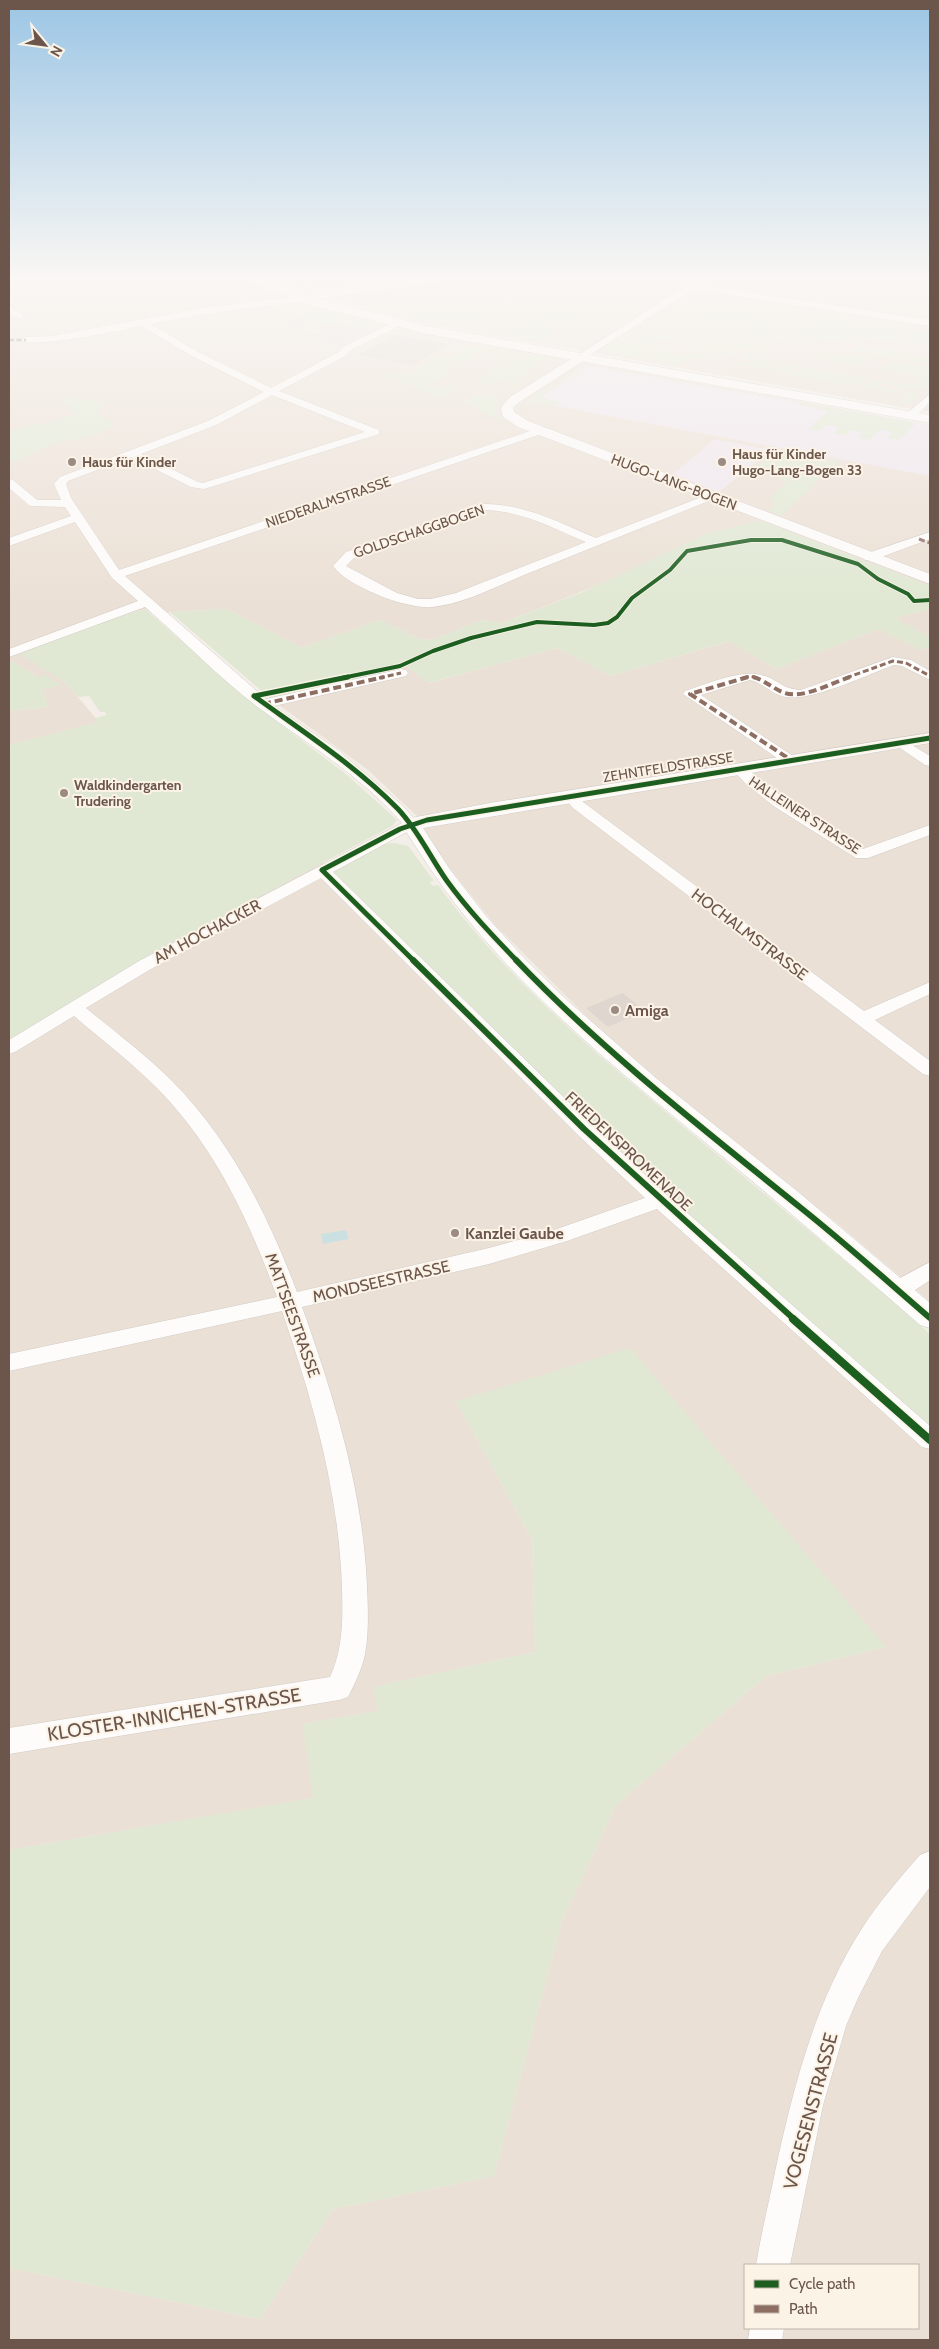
<svg xmlns="http://www.w3.org/2000/svg" width="939" height="2349" viewBox="0 0 939 2349" font-family="Cabin,sans-serif">
	<style>
		.residential { fill: #ebe0d5; fill-rule: evenodd }
		.industrial { fill: #e5ded8 }
		.education { fill: #efe6ee }
		.green { fill: #e0e8d3 }
		.water { fill: #cbe0e1 }
		.building { fill: #dfd6d0 }
		.lines { fill: none; stroke-linecap: round; stroke-linejoin: round }
		.minor-casing { stroke: #d2cbc6; stroke-width: 1 }
		.tertiary-casing { stroke: #d2cbc6; stroke-width: 1 }
		.secondary-casing { stroke: #d2cac4; stroke-width: 1 }
		.minor { fill: #fdfcfb; fill-rule: evenodd }
		.tertiary { fill: #fdfcfb; fill-rule: evenodd }
		.secondary { fill: #fdfcfb; fill-rule: evenodd }
		.quiet-far2 { stroke: #8d6e63; stroke-width: 2.5; stroke-dasharray: 5 2.5; stroke-linecap: butt }
		.quiet-far1 { stroke: #8d6e63; stroke-width: 3; stroke-dasharray: 6 3; stroke-linecap: butt }
		.quiet { stroke: #8d6e63; stroke-width: 4; stroke-dasharray: 8 4; stroke-linecap: butt }
		.cycleway-far3-casing { stroke: #fcf3e7; stroke-width: 5.5 }
		.cycleway-far2-casing { stroke: #fcf3e7; stroke-width: 8 }
		.cycleway-far1-casing { stroke: #fcf3e7; stroke-width: 9 }
		.cycleway-casing { stroke: #fcf3e7; stroke-width: 11 }
		.cycleway-far3 { stroke: #1b5e20; stroke-width: 4 }
		.cycleway-far2 { stroke: #1b5e20; stroke-width: 5 }
		.cycleway-far1 { stroke: #1b5e20; stroke-width: 6 }
		.cycleway { stroke: #1b5e20; stroke-width: 8 }
		.poi-dot { fill: #9b8b82; stroke: #fcf3e7; stroke-width: 2 }
		.labels { text-anchor: middle; stroke-width: 4; stroke-linejoin: round; paint-order: stroke }
		.far-poi-label { font-size: 14px; font-weight: bold; fill: #6c564c; stroke: #fcf3e7; text-anchor: start }
		.far-street-label { font-size: 14px; fill: #6c564c; stroke: #fcf3e7 }
		.street-label { font-size: 16px; fill: #6c564c; stroke: #fcf3e7 }
		.poi-label { font-size: 16px; font-weight: bold; fill: #6c564c; stroke: #fcf3e7; text-anchor: start }
		.near-street-label { font-size: 19px; fill: #6c564c; stroke: #fcf3e7 }
	</style>
	<rect width="100%" height="100%" fill="#f3eee7"/>
	<!-- residential -->
	<path class="residential" d="M9 277H236L304 301 522 351 930 425V586L761 521 502 623 482 620 433 640 419 639 380 620 302 648 227 609 170 612 155 616 145 609 112 619 21 654 66 683 99 722 9 745V711L48 707 42 690 59 685 38 677 9 660ZM299 312 372 329 373 330 333 351 265 318Z
		M452 277H930V412L452 328 405 319 332 297 338 294Z
		M930 609V638L895 618Z
		M878 629 921 650 930 647V1302L838 1224 696 1111 603 1033 495 925 440 856 416 815 368 770 271 699 407 666 429 683 557 648 611 676 730 641 776 669Z
		M322 862 496 1033 799 1317 930 1431V2340H9V2268L260 2319 333 2209 494 2176 562 1921 616 1805 766 1676 886 1647 456 1401 532 1539 535 1652 374 1687 378 1711 304 1724 314 1798 9 1850V1041L137 962ZM745 2265H918V2328H745Z"/>
	<!-- industrial -->
	<path class="industrial" d="M299 312 317 320 374 330 333 351 265 318Z"/>
	<!-- education -->
	<path class="education" d="M585 365 930 425V476L529 401Z
		M715 439 770 450 719 492 673 474Z"/>
	<!-- green -->
	<path class="green" d="M14 277H108L73 291 24 282Z
		M206 277H229L254 287 228 290 225 287 217 288Z
		M274 277H405L323 289 311 285 299 287Z
		M454 277H618L573 304 530 295 522 300 513 298 518 300 477 323 468 325 487 328 481 331 406 316 334 296Z
		M643 277H653L644 283 651 285 665 277 651 286 645 285 602 311H589Z
		M715 277H719L756 283 740 291 705 284Z
		M830 277H914L930 279V287L920 285 914 290Z
		M858 287 924 297 930 303 899 307 851 300 855 297 849 294Z
		M695 290 752 299 723 295 716 300 724 302 720 304 680 299Z
		M727 302 808 315 803 319 792 318 794 316 784 314 780 317C777 312 762 313 756 318L784 325 768 337 726 333 734 328 742 329 748 325 729 320 722 321 662 312 672 305 722 313 730 308 721 306Z
		M309 306 382 326C361 335 336 316 314 328L322 331 316 334 292 325H299L308 321 307 319 293 318 282 324 337 349 333 351 265 318 299 312 302 308Z
		M533 307 582 313 565 323 518 315Z
		M516 316 563 324 538 340 506 335 524 323C515 322 510 328 501 326L493 332H489Z
		M811 319 829 321 832 319 930 334V348L923 344 910 342 902 344 882 339 874 340 854 336H848L842 342 788 334 781 341 773 340 796 322 805 324Z
		M638 327 706 338 695 346 663 340 650 349 682 355 687 352 711 356 705 360 690 357 678 365 601 350 628 333 631 334 617 344 626 346 642 335 631 331Z
		M401 330 410 332 413 336 410 338 394 335 357 355 350 353 389 332Z
		M737 341 760 345 763 343 770 344 750 359 743 358 754 349 745 348 734 356 701 351 712 343 731 346Z
		M478 345 513 351 501 358 492 356 495 353H479L426 385 446 389 453 385 459 387 440 398 382 373 409 374 442 355 451 357 467 347 472 348Z
		M858 346 925 357 929 359 924 363 851 352Z
		M822 351 855 356 857 354 874 357 862 366 814 358Z
		M517 352 550 358 509 383 496 381 490 385 475 382 490 373 485 372Z
		M758 358 795 364 801 365 789 374 736 365 743 361 753 362Z
		M891 361 930 367V382L921 391 882 383 878 387 919 394 909 403H902L910 395 862 387 871 379 911 384 919 376 882 369Z
		M585 365H587L540 398 561 402 555 406 529 401Z
		M805 366 862 376 868 377 857 386 794 375Z
		M475 395 501 398 496 401 498 402 495 412 504 422 478 412 481 410 472 408 476 405 464 402Z
		M74 396 104 404 97 412 117 424C102 433 82 442 63 440L9 464V431L77 415 62 401Z
		M801 402 916 423 899 440 887 438 892 432 880 430 869 440 858 438 863 432 851 430 845 435 833 433 839 427 826 425 819 431 808 429 828 411 798 405Z
		M775 451 838 462 781 516 768 510 778 504 770 499 787 482 757 466Z
		M761 521 930 586V609L895 618 930 638V647L921 650 878 629 776 669 729 641 611 676 557 648 428 683 407 666 271 699 170 612 227 609 302 648 380 620 419 639 433 640 482 620 502 623 583 592 710 532Z
		M145 609 246 698 347 775 397 820 392 826 137 962 9 1041V745L98 722 95 718 107 715 105 712H100L89 696 78 697 66 683 20 654 112 619Z
		M9 660 38 677 45 675 59 684 60 685 42 690 48 707 9 711Z
		M394 843 408 846 434 881 429 882 433 886 438 885C505 977 593 1051 679 1123 763 1193 848 1262 930 1334V1431L664 1197 333 872 384 844Z
		M630 1348 886 1647 766 1676 616 1805 562 1921 494 2176 333 2209 260 2319 9 2268V1850L313 1798 303 1724 378 1711 373 1687 535 1652 532 1539 456 1401Z"/>
	<!-- water -->
	<path class="water" d="M346 1230 349 1239 323 1244 321 1234Z"/>
	<!-- building -->
	<path class="building" d="M394 335 410 338 449 344 413 365 357 355Z
		M623 993 644 1011 608 1027 586 1008Z"/>
	<g class="lines">
		<defs>
			<path id="minor" d="M699 277 706 279 699 285 930 320V326L693 289 582 360 574 358Z
				M302 296 306 299 305 301 204 314 150 324 200 353 271 388 339 352 345 346 394 322H400V326L351 350 345 356 279 391 379 430V434L204 489 191 487 131 457 68 481 66 484 71 498 119 570 536 429H544V433L125 576 266 699 401 669 406 670 408 673 406 676 274 706 338 750 402 805 419 824 416 827 333 872 591 1124 667 1195 930 1426V1449L922 1447 657 1209 567 1241 489 1264 302 1307C334 1397 363 1490 367 1586 368 1608 369 1633 365 1654 362 1669 355 1683 348 1697L339 1700 9 1754V1728L330 1677C343 1649 343 1619 342 1588 339 1493 313 1401 282 1311L9 1371V1354L277 1297C249 1220 215 1147 157 1088 131 1062 102 1040 74 1016L15 1052 9 1054V1040L139 961 402 823C361 776 308 744 259 708 219 678 183 640 145 607L9 657V649L138 601 112 578 75 522 9 546V538L71 516 65 507 30 506 9 488V479L13 480 37 500H61L54 484 60 477 208 421 264 392 194 357 141 326C122 330 33 349 21 340L26 337 52 336 204 308ZM272 395 365 432 203 483 198 482 141 454 216 425ZM321 878 577 1134 645 1198 554 1230 489 1248 297 1292C268 1215 230 1139 171 1080 145 1054 115 1032 86 1008L151 969Z
				M9 306 23 314V318H17L9 313Z
				M930 394V402L914 418H906V414Z
				M712 493 718 496 716 498C654 523 591 548 529 573 499 585 465 604 432 607 406 609 348 587 333 566L346 552 484 504C525 504 560 523 596 538ZM485 510C522 511 553 528 586 542L456 593 431 599H418L397 593 346 566 354 558Z
				M930 532V539L873 560H865L863 557 865 554Z
				M893 657 911 660 930 671V680L902 666 894 665C866 675 814 701 786 697 773 695 763 683 750 680L701 695 796 758 798 761 791 765 786 764 683 694 685 691C709 684 740 668 765 676 780 681 782 689 801 690Z
				M902 739 930 756V766L925 765 897 746 895 743Z
				M739 765 744 766 786 800 863 849 930 825V835L868 858H856L775 807 746 784 732 769Z
				M571 791 576 793 583 802 864 1011 930 982V994L875 1020 930 1061V1076L923 1074 573 808 563 796Z
				M930 1262V1280C918 1288 904 1300 889 1296L886 1290 889 1284Z
				M930 1851V1887L882 1951 858 1998 846 2026 823 2105 790 2265H756C761 2234 769 2203 775 2172 793 2089 815 2002 861 1930 878 1903 899 1879 920 1855Z
				M750 2328H784L782 2340H748Z"/>
			<path id="tertiary" d="M579 354 583 355 585 358 583 361 518 403 513 408 514 412 528 421 930 574V584L518 427 503 417 501 408 510 397Z
				M930 733V743L423 828 451 871 486 916 526 960 568 1001 657 1079 797 1191 930 1303V1328L920 1325C859 1272 797 1218 734 1166 642 1090 549 1017 473 926 446 894 424 859 401 824L404 820 411 818 490 803Z"/>
			<path id="secondary" d="M237 277H255L306 295 419 277H449L443 281 318 299 427 326 930 415V423L427 334 310 305Z"/>
		</defs>
		<!-- minor casing -->
		<use href="#minor" class="minor-casing"/>
		<!-- tertiary casing -->
		<use href="#tertiary" class="tertiary-casing"/>
		<!-- secondary casing -->
		<use href="#secondary" class="secondary-casing"/>
		<!-- minor -->
		<use href="#minor" class="minor"/>
		<!-- tertiary -->
		<use href="#tertiary" class="tertiary"/>
		<!-- secondary -->
		<use href="#secondary" class="secondary"/>
		<!-- quiet-far2 -->
		<path class="quiet-far2" d="M9 340H26"/>
		<!-- quiet-far1 -->
		<path class="quiet-far1" d="M919 539 930 543
			M379 678 401 673
			M743 678 750 676 758 678
			M846 678 893 661 906 663 930 676"/>
		<!-- quiet -->
		<path class="quiet" d="M748 677 690 694 791 760
			M753 677C765 680 773 689 785 693 804 699 831 683 850 677
			M263 704 384 677"/>
		<defs>
			<path id="cycleway-far3" d="M342 678 400 666 433 651 471 638 537 622 594 625 608 623 617 617 632 598 670 570 687 551 751 540H782L858 564 878 579 908 594 914 601 930 600"/>
			<path id="cycleway-far2" d="M254 696C302 731 356 766 398 809 418 830 430 857 447 881 468 910 492 935 517 961
				M254 696 348 677
				M414 961 322 870 400 829 427 820 930 738"/>
			<path id="cycleway-far1" d="M413 960 584 1129 795 1320
				M516 960C603 1051 702 1128 801 1208 845 1243 887 1281 930 1318"/>
			<path id="cycleway" d="M793 1319 930 1440"/>
		</defs>
		<!-- cycleway-far3 casing -->
		<use href="#cycleway-far3" class="cycleway-far3-casing"/>
		<!-- cycleway-far2 casing -->
		<use href="#cycleway-far2" class="cycleway-far2-casing"/>
		<!-- cycleway-far1 casing -->
		<use href="#cycleway-far1" class="cycleway-far1-casing"/>
		<!-- cycleway casing -->
		<use href="#cycleway" class="cycleway-casing"/>
		<!-- cycleway-far3 -->
		<use href="#cycleway-far3" class="cycleway-far3"/>
		<!-- cycleway-far2 -->
		<use href="#cycleway-far2" class="cycleway-far2"/>
		<!-- cycleway-far1 -->
		<use href="#cycleway-far1" class="cycleway-far1"/>
		<!-- cycleway -->
		<use href="#cycleway" class="cycleway"/>
	</g>
	<!-- sky -->
	<linearGradient id="sky" x2="0" y2="1"><stop stop-color="#9cc6e5"/><stop offset="0.46" stop-color="#faf7f4"/><stop offset="1" stop-color="#faf7f4" stop-opacity="0"/></linearGradient>
	<rect width="939" height="606" fill="url(#sky)"/>
	<!-- markers -->
	<g class="poi-dot">
		<circle cx="72" cy="462" r="5"/>
		<circle cx="722" cy="462" r="5"/>
		<circle cx="64" cy="793" r="5"/>
		<circle cx="615" cy="1010" r="5"/>
		<circle cx="455" cy="1233" r="5"/>
	</g>
	<g class="labels">
		<!-- far-poi labels -->
		<g class="far-poi-label">
			<text x="732" y="459">Haus für Kinder<tspan x="732" dy="16">Hugo-Lang-Bogen 33</tspan></text>
			<text x="82" y="467">Haus für Kinder</text>
			<text x="74" y="790">Waldkindergarten<tspan x="74" dy="16">Trudering</tspan></text>
		</g>
		<!-- far-street labels -->
		<g class="far-street-label">
			<text transform="translate(674 482) rotate(21)" y="5">HUGO-LANG-BOGEN</text>
			<text transform="translate(328 502) rotate(-19)" y="5">NIEDERALMSTRASSE</text>
			<text transform="translate(419 531) rotate(-19)" y="5">GOLDSCHAGGBOGEN</text>
			<text transform="translate(668 767) rotate(-9)" y="5">ZEHNTFELDSTRASSE</text>
			<text transform="translate(805 815) rotate(33)" y="5">HALLEINER STRASSE</text>
		</g>
		<!-- street labels -->
		<g class="street-label">
			<text transform="translate(207 931) rotate(-28)" y="6">AM HOCHACKER</text>
			<text transform="translate(750 934) rotate(37)" y="6">HOCHALMSTRASSE</text>
			<text transform="translate(629 1151) rotate(43)" y="6">FRIEDENSPROMENADE</text>
			<text transform="translate(381 1281) rotate(-13)" y="6">MONDSEESTRASSE</text>
			<text transform="translate(293 1315) rotate(70)" y="6">MATTSEESTRASSE</text>
		</g>
		<!-- poi labels -->
		<g class="poi-label">
			<text x="625" y="1016">Amiga</text>
			<text x="465" y="1239">Kanzlei Gaube</text>
		</g>
		<!-- near-street labels -->
		<g class="near-street-label">
			<text transform="translate(174 1714) rotate(-9)" y="7">KLOSTER-INNICHEN-STRASSE</text>
			<text transform="translate(810 2111) rotate(-75)" y="7">VOGESENSTRASSE</text>
		</g>
	</g>
	<!-- border -->
	<rect width="939" height="2349" fill="none" stroke="#6c564c" stroke-width="20"/>
	<!-- legend -->
	<rect x="744" y="2264" width="175" height="65" fill="#fcf3e7" stroke="#c2b4a9"/>
	<rect x="754" y="2280" width="25" height="8" fill="#1b5e20" stroke="#c2b4a9"/>
	<text x="789" y="2289" font-size="15" fill="#6c564c">Cycle path</text>
	<rect x="754" y="2305" width="25" height="8" fill="#8d6e63" stroke="#c2b4a9"/>
	<text x="789" y="2314" font-size="15" fill="#6c564c">Path</text>
	<!-- north arrow -->
	<g transform="translate(45 45) rotate(119)" stroke="#fcf3e7" stroke-width="4" paint-order="stroke">
	<path d="M0-4L9 19L0 12L-9 19Z" fill="#6c564c"/>
	<text y="-8" font-size="14" font-weight="bold" text-anchor="middle" fill="#6c564c">N</text>
	</g>
</svg>
